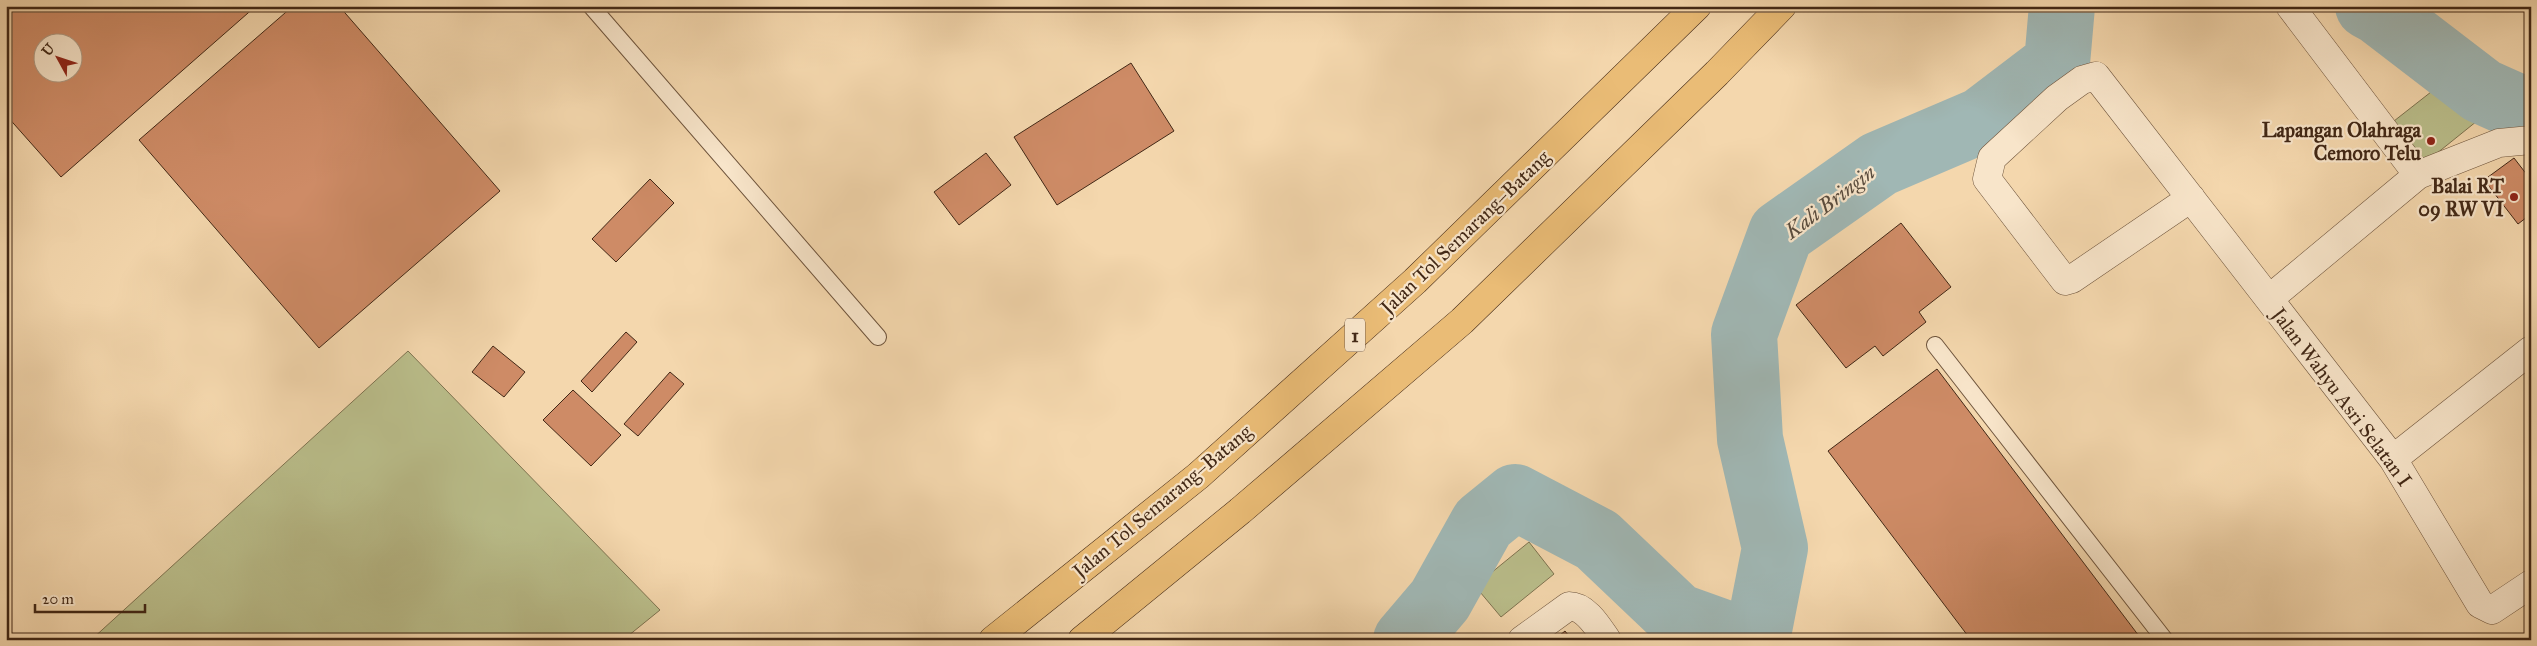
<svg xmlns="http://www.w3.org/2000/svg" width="2537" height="646" viewBox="0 0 2537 646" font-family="'IM FELL Great Primer',serif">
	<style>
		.green { fill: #babe8b; stroke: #7e7350 }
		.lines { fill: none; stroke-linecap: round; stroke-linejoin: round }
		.river { stroke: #a0b7b4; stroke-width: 66 }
		.building { fill: #ce8b66; stroke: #422816; fill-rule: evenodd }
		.service-casing { stroke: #6e543c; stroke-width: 18 }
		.minor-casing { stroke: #6e543c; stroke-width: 29 }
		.motorway-casing { stroke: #422816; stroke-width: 29 }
		.service { stroke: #f8e5ca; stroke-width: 16 }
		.minor { stroke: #f8e5ca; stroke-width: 28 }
		.motorway { stroke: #eabc76; stroke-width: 28 }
		.poi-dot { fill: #8f2418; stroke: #f8e5ca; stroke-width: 2 }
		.labels { text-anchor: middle; stroke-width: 4.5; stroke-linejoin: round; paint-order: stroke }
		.shield { fill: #f8e5ca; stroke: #79614c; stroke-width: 1 }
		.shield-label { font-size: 19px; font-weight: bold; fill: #422816 }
		.poi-label { font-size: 20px; font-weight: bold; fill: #422816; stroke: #f8e5ca; text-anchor: end }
		.street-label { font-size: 20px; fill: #422816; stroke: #f8e5ca }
		.water-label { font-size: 21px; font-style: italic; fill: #5a4c3e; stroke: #f8e5ca }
	</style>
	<rect width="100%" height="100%" fill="#f4d7ad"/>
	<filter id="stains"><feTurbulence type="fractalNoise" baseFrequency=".004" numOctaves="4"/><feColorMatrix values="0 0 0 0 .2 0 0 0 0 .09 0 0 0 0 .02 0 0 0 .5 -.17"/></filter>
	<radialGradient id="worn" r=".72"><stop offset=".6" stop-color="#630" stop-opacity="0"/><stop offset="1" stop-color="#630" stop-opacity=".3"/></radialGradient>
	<!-- green -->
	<path class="green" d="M2445 81 2477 121 2426 162 2394 121Z
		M408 351 660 610 623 640H91Z
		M1529 542 1554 574 1501 617 1475 586Z"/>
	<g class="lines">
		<!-- river -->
		<path class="river" d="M2368 6 2379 12 2482 91 2531 113
			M1406 640 1440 600 1483 523 1515 497 1597 540 1677 616 1744 640
			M1757 640 1775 548 1750 439 1744 334 1781 233 1879 164 1982 120 2057 63 2062 6"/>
	</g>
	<!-- building -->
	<path class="building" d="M6 6H256L61 177 6 115ZM42 42H72V72H42Z
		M293 6H339L500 191 319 348 139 140Z
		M1131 63 1174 131 1057 205 1014 137Z
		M986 153 1011 185 959 225 934 192Z
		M2514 158 2531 180V214L2518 224 2484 180Z
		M650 179 674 203 616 262 592 239Z
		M1901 223 1951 287 1919 312 1926 322 1883 356 1875 346 1846 368 1796 305Z
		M626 332 637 342 592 392 581 381Z
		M493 346 525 372 504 397 472 372Z
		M1937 369 2142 640H1971L1828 451Z
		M670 372 684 384 638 436 624 424Z
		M573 390 621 435 591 466 543 420Z
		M1565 631 1572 640H1554Z"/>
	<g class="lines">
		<defs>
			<path id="service" d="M591 6 878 337
				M1935 345 2165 640"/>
			<path id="minor" d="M2290 6 2418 175
				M2191 198 2072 279 2065 281 1987 179 1992 158 2057 98 2082 80 2096 76 2393 459 2480 604 2492 610 2531 584
				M2269 299 2418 175 2499 143 2531 140
				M2393 459 2531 350
				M1522 640 1569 606C1586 606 1598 627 1607 640"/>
			<path id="motorway" d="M993 640 1198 476 1415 281 1697 6
				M1082 640 1240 511 1462 321 1717 73 1782 6"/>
		</defs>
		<!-- service casing -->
		<use href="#service" class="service-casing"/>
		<!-- minor casing -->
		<use href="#minor" class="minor-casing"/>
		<!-- motorway casing -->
		<use href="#motorway" class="motorway-casing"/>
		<!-- service -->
		<use href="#service" class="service"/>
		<!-- minor -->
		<use href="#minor" class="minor"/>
		<!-- motorway -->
		<use href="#motorway" class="motorway"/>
	</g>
	<!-- markers -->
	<g class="poi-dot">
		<circle cx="2431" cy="141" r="5"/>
		<circle cx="2514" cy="197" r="5"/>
	</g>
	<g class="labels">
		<!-- shield labels -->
		<rect class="shield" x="1345" y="318.5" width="20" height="33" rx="4"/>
		<g class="shield-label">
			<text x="1355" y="342">1</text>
		</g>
		<!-- poi labels -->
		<g class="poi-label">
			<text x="2421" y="137">Lapangan Olahraga<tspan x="2421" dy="23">Cemoro Telu</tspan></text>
			<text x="2504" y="193">Balai RT<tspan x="2504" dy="23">09 RW VI</tspan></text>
		</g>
		<!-- street labels -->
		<g class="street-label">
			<text transform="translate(1465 232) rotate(-44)" y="7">Jalan Tol Semarang–Batang</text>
			<text transform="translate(2342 397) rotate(53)" y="7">Jalan Wahyu Asri Selatan I</text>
			<text transform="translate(1162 501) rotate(-40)" y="7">Jalan Tol Semarang–Batang</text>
		</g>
		<!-- water labels -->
		<g class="water-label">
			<text transform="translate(1830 202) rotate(-37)" y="7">Kali Bringin</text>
		</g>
	</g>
	<!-- margin -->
	<rect width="2537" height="646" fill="none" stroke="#f4d7ad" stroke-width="25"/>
	<rect x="8" y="8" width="2522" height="631" fill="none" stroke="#422816" stroke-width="2.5"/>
	<rect x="12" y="12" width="2512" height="621" fill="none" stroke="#422816"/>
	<!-- north arrow -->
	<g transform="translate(58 58) rotate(310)"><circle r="24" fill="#f8e5ca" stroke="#af9982"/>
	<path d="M0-4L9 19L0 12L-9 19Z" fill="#8f2418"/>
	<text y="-8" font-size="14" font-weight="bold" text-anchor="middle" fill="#422816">U</text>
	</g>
	<!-- scale -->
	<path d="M35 604v8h110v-8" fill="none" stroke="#422816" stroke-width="2.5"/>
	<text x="42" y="604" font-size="15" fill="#422816" stroke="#f8e5ca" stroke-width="4" paint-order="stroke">20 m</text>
	<rect width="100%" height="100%" filter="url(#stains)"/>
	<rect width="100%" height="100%" fill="url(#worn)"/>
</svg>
